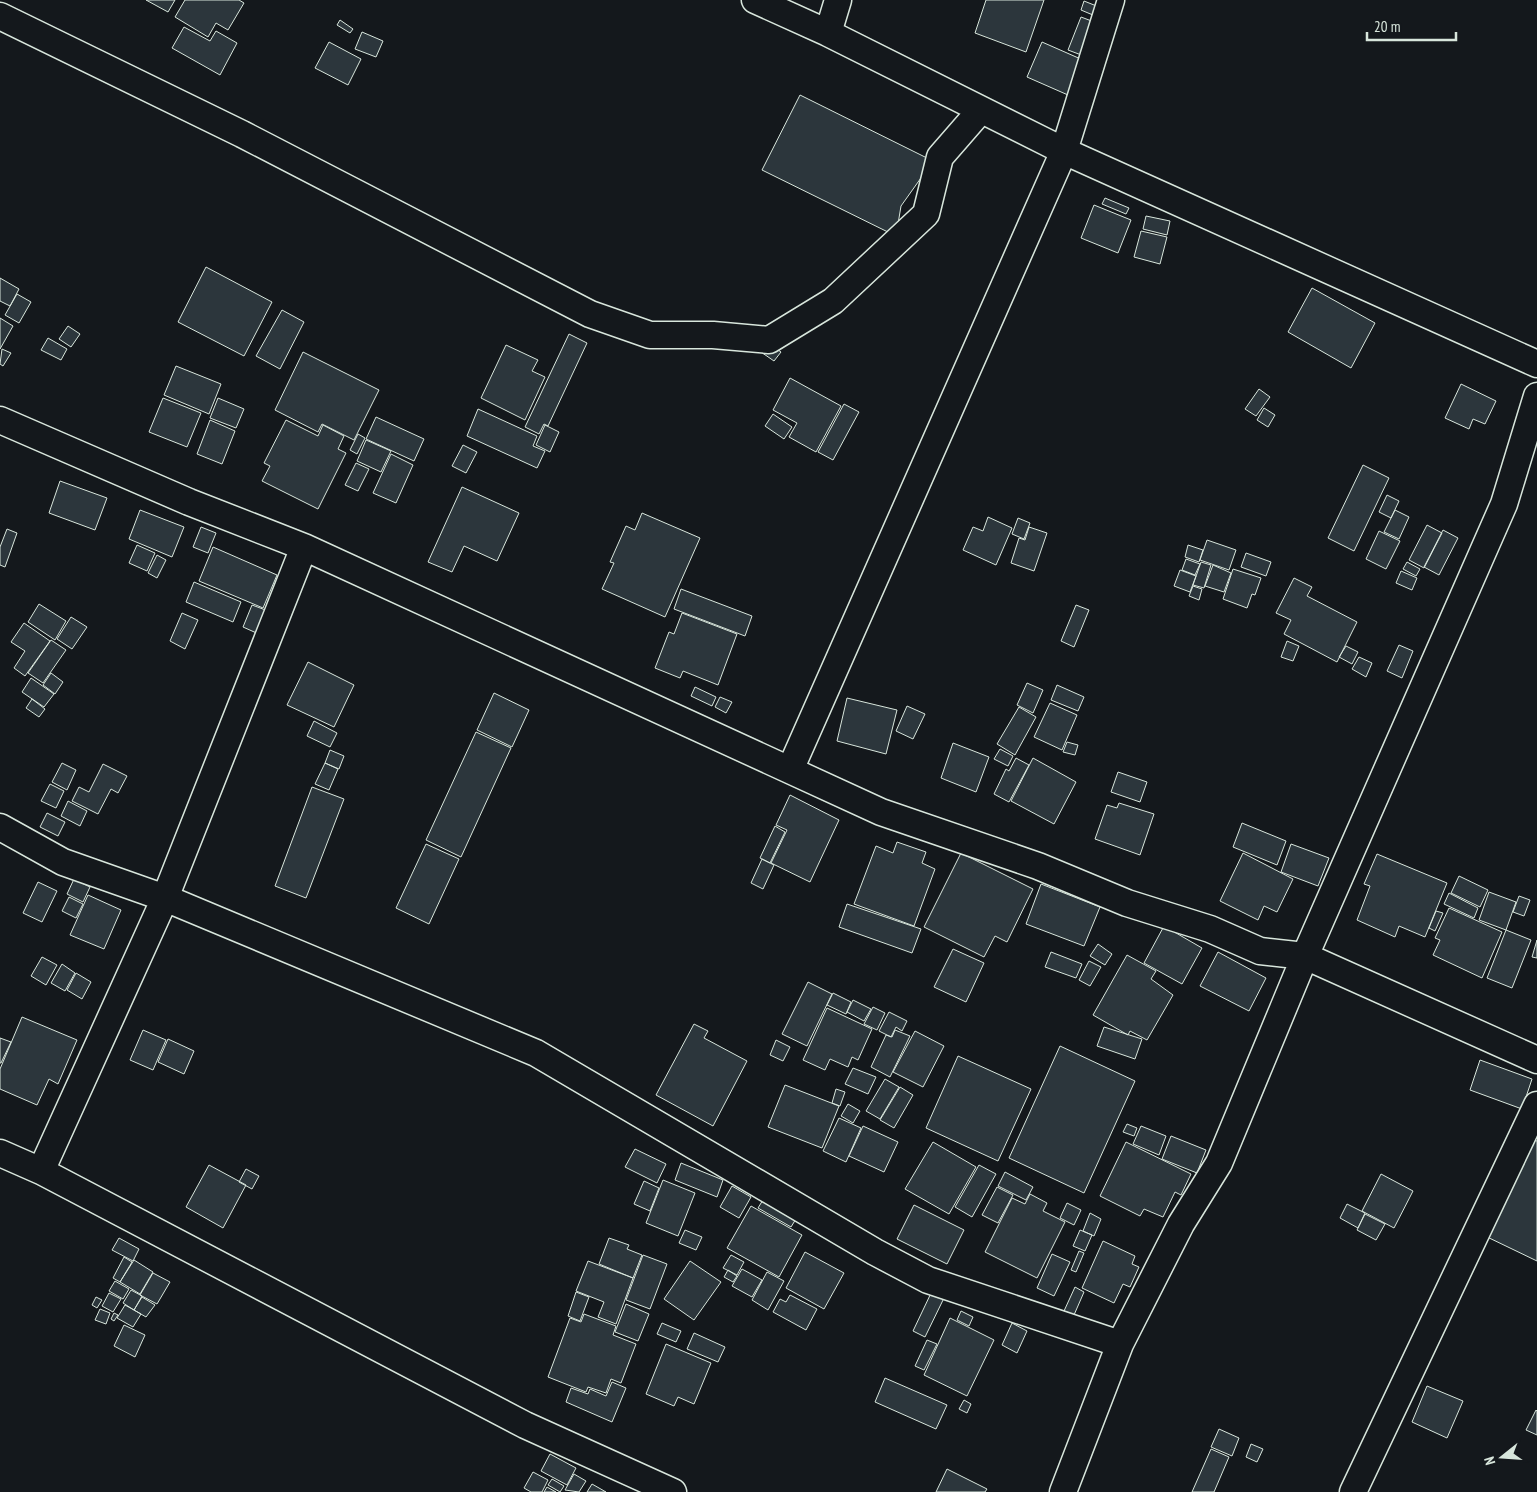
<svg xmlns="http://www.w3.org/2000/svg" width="1537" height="1492" viewBox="0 0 1537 1492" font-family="'PT Sans Narrow',sans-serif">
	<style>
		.building { fill: #2c363c; stroke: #d8e6dc }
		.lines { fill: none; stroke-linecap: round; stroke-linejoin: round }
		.minor-casing { stroke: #d8e6dc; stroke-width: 29 }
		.minor { stroke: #14181c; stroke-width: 26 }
	</style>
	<rect width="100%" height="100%" fill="#14181c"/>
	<!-- building -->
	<path class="building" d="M146 0H175L168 12Z
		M185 0H239L244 3 228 30 216 23 208 37 175 17Z
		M986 0H1044L1026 52 975 33Z
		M1084 1 1104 9 1100 18 1081 10Z
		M1081 17 1097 23 1084 56 1068 50Z
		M340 20 353 29 350 33 337 25Z
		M184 27 210 41 216 31 237 43 220 75 172 48Z
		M362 32 383 41 376 57 355 49Z
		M329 42 361 59 348 85 315 68Z
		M1042 42 1083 60 1068 95 1027 77Z
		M800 95 933 161 901 206 896 236 762 170Z
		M1105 198 1129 208 1126 214 1102 204Z
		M1094 205 1131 220 1118 253 1081 238Z
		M1146 216 1170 221 1167 235 1143 229Z
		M1141 231 1167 237 1160 264 1134 257Z
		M206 267 272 302 244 356 178 322Z
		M0 278 19 289 10 306 0 301Z
		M1312 288 1375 323 1351 368 1288 332Z
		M17 294 31 302 19 323 5 315Z
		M282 310 304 322 280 369 256 356Z
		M0 318 13 326 0 349Z
		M68 326 80 334 71 347 59 339Z
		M569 334 587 343 548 426 544 424 539 434 525 427Z
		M48 338 67 349 61 360 41 350Z
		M768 343 781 352 774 361 761 352Z
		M506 345 538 360 532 371 545 377 525 420 481 398Z
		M2 349 11 353 3 366 0 364Z
		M303 352 379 390 354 440 322 424 318 432 275 410Z
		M176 366 221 384 209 414 164 395Z
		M790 378 841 406 816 452 789 437 797 423 773 410Z
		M1461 384 1496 401 1485 424 1473 419 1469 429 1445 418Z
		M1259 389 1270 397 1256 416 1245 409Z
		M163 398 201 413 187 447 149 432Z
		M218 398 244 409 236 428 210 418Z
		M844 404 859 412 833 460 818 452Z
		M1264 408 1275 415 1268 427 1257 420Z
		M478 409 537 436 533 446 545 451 537 468 467 436Z
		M773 414 792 427 784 439 765 426Z
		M376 417 424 439 414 461 366 439Z
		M210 420 235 431 222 464 197 454Z
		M286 420 318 436 323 425 344 436 338 449 346 453 318 509 262 481 270 466 264 463Z
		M545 425 559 432 550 452 536 445Z
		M358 434 365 438 357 454 350 450Z
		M366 440 391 451 381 472 357 461Z
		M463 445 477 452 466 473 452 466Z
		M391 454 413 465 396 503 373 493Z
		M356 463 369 469 358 491 345 485Z
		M1363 465 1389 478 1354 551 1328 538Z
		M60 481 107 498 95 530 49 513Z
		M462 487 519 513 497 561 464 546 452 572 428 562Z
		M1387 495 1399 501 1391 518 1379 512Z
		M140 510 184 527 172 557 129 539Z
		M1395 510 1409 517 1399 539 1384 532Z
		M642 513 700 538 665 617 602 589 614 563 610 562 626 526 635 530Z
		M988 517 1012 528 996 565 963 550 973 527 983 531Z
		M1018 518 1030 523 1024 539 1012 534Z
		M1427 525 1442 533 1424 568 1409 560Z
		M201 527 216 533 208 553 193 547Z
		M1029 527 1047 533 1034 571 1011 563 1019 538 1025 540Z
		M7 529 17 533 5 567 0 565V547Z
		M1443 530 1458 538 1439 575 1424 567Z
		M1379 531 1400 541 1386 569 1366 559Z
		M1207 540 1236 550 1229 570 1200 560Z
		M137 545 155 553 147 571 129 563Z
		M1188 545 1203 550 1199 562 1185 557Z
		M213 547 277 575 263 608 199 581Z
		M1246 553 1271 562 1266 576 1241 567Z
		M157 555 166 560 157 578 148 573Z
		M1186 559 1200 564 1195 575 1182 570Z
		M1201 562 1211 565 1204 588 1193 585Z
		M1407 562 1420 569 1416 576 1403 569Z
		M1213 565 1231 573 1224 592 1205 586Z
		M1233 569 1261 578 1255 595 1252 594 1247 608 1223 599Z
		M1180 570 1196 576 1190 592 1174 586Z
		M1401 571 1417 578 1412 590 1396 583Z
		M1294 578 1312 587 1307 596 1357 622 1337 662 1284 634 1291 620 1276 613Z
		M194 582 241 602 233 622 186 602Z
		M1193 586 1202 589 1199 600 1189 596Z
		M681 589 752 616 745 636 674 609Z
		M39 604 66 621 55 640 28 622Z
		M252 605 271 612 261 635 243 627Z
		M1076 605 1089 610 1074 647 1061 641Z
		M182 613 198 620 185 649 170 641Z
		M682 613 737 634 718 685 683 671 680 678 655 668 669 632 674 634Z
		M71 617 87 627 72 649 57 639Z
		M24 623 50 641 25 676 14 668 25 651 11 642Z
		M51 640 66 650 43 683 28 673Z
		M1287 641 1299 646 1293 661 1281 657Z
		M1399 645 1413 651 1402 678 1387 671Z
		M1346 646 1358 652 1352 664 1339 657Z
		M1359 657 1372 663 1366 677 1352 669Z
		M308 662 354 685 334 727 287 705Z
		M51 673 63 682 55 694 43 685Z
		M31 678 54 694 44 707 22 692Z
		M1027 683 1043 690 1033 713 1017 705Z
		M1057 685 1084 697 1078 711 1051 700Z
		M695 687 716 697 712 706 691 696Z
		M494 693 529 710 512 747 477 730Z
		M720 697 732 702 726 713 715 707Z
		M847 698 897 710 886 754 837 741Z
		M32 699 45 709 39 717 26 708Z
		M1050 703 1077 715 1062 750 1034 737Z
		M907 706 925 714 913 739 896 731Z
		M1019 707 1036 717 1015 755 997 744Z
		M314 721 337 733 330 747 307 736Z
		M476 732 511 748 461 857 426 840Z
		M1067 742 1078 745 1075 755 1063 752Z
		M953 743 989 757 976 792 941 778Z
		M1000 749 1013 756 1008 766 994 759Z
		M330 750 344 756 339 769 325 763Z
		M1016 758 1029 765 1009 802 994 794 1006 769 1009 771Z
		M1033 758 1076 782 1054 824 1011 801Z
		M62 763 76 770 67 790 52 782Z
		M325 763 338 769 329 790 315 784Z
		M103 764 127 776 118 793 111 789 98 814 72 801 79 787 89 792Z
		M1118 772 1147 782 1140 802 1111 792Z
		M50 784 64 791 56 808 41 801Z
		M312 787 344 799 306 898 275 886Z
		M790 795 839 820 810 882 771 863 787 830 776 825Z
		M68 801 87 811 80 826 61 816Z
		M1119 803 1154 814 1140 855 1095 839 1107 805 1117 808Z
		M47 813 65 822 58 836 40 827Z
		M1242 823 1286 841 1277 865 1233 847Z
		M775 826 785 832 770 863 760 858Z
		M897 842 926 852 922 863 935 869 914 926 854 904 876 846 893 853Z
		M426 844 459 859 429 924 396 908Z
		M1291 844 1329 858 1318 886 1281 872Z
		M961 853 1033 889 1007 942 995 936 984 957 924 927Z
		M1243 853 1293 879 1277 912 1264 906 1258 920 1220 901Z
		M1377 854 1447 883 1425 937 1399 926 1395 937 1357 920 1370 886 1364 884Z
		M762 859 774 865 763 889 751 883Z
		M1459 876 1488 890 1480 907 1451 893Z
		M74 879 90 887 83 902 67 894Z
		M38 882 57 891 42 922 23 913Z
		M1041 884 1100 907 1084 946 1026 924Z
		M1489 892 1516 902 1506 930 1479 920Z
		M1449 893 1478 908 1474 918 1444 904Z
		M88 895 121 910 104 949 70 935Z
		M1519 896 1530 900 1524 916 1513 912Z
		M69 897 83 904 76 918 62 911Z
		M847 904 921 929 912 953 839 927Z
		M1449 908 1502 932 1482 978 1433 955 1440 940 1435 938Z
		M1436 911 1443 913 1435 931 1429 928Z
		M1164 926 1202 948 1182 984 1144 963Z
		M1506 930 1531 940 1512 988 1487 978Z
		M1537 940V958L1532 957Z
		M1098 944 1112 954 1105 965 1090 956Z
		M953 949 984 963 966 1002 934 987Z
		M1051 952 1082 964 1076 978 1045 967Z
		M1218 952 1266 978 1249 1011 1200 986Z
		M1127 955 1156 971 1151 979 1173 995 1147 1040 1130 1031 1128 1035 1093 1015Z
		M42 957 57 965 46 985 31 976Z
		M1089 961 1101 967 1090 986 1079 980Z
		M62 964 75 973 65 991 51 983Z
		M76 973 91 982 82 999 67 990Z
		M808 982 832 994 807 1046 782 1034Z
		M833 993 851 1002 846 1014 827 1005Z
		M853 1000 871 1009 864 1021 847 1012Z
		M873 1007 885 1013 877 1030 864 1024Z
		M827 1008 872 1029 858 1060 852 1057 848 1067 830 1059 825 1070 803 1060Z
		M889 1012 907 1021 902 1031 896 1027 891 1037 879 1031Z
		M22 1017 77 1040 58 1084 49 1079 37 1105 0 1089V1069Z
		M694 1024 708 1031 704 1038 747 1061 713 1126 656 1095Z
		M1104 1027 1142 1039 1135 1059 1097 1046Z
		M143 1030 166 1040 153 1070 130 1060Z
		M895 1030 910 1036 890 1077 871 1067 886 1035 892 1037Z
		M915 1031 944 1046 923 1087 893 1072Z
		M0 1038 11 1042 1 1063H0Z
		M168 1039 194 1051 184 1074 158 1062Z
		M776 1040 790 1047 783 1061 770 1055Z
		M1060 1046 1135 1081 1084 1193 1009 1158Z
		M958 1056 1031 1089 998 1161 926 1128Z
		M1480 1060 1532 1079 1522 1109 1470 1090Z
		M853 1068 876 1077 868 1094 845 1084Z
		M885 1079 899 1087 880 1119 866 1111Z
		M785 1085 839 1106 822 1148 768 1127Z
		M900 1087 913 1095 894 1128 880 1120Z
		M836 1089 845 1092 840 1106 832 1103Z
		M848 1104 860 1111 853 1123 841 1116Z
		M839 1118 861 1128 846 1162 823 1151Z
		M1127 1124 1137 1128 1134 1136 1123 1132Z
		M863 1126 898 1142 884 1172 849 1156Z
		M1141 1126 1166 1136 1159 1155 1133 1144Z
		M1171 1136 1206 1150 1197 1173 1162 1159Z
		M1530 1138 1537 1141V1261L1483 1235Z
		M933 1142 976 1167 949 1214 905 1189Z
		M1126 1142 1191 1174 1181 1195 1175 1192 1163 1217 1144 1209 1140 1216 1100 1196Z
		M635 1149 666 1164 657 1183 625 1167Z
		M681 1163 723 1180 717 1197 675 1180Z
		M209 1165 246 1185 223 1228 186 1207Z
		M979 1165 996 1174 972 1217 955 1207Z
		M246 1169 259 1176 252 1189 239 1182Z
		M1005 1172 1033 1187 1026 1200 998 1186Z
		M1381 1174 1413 1191 1394 1228 1362 1211Z
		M663 1180 695 1193 678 1236 646 1223Z
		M644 1181 659 1188 650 1211 634 1204Z
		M732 1186 751 1197 739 1218 720 1207Z
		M997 1187 1013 1195 998 1223 982 1215Z
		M1030 1194 1047 1203 1043 1211 1065 1222 1037 1278 985 1252 1012 1198 1025 1204Z
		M766 1195 799 1214 791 1227 758 1208Z
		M1067 1203 1081 1210 1074 1225 1060 1218Z
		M1347 1204 1365 1213 1358 1228 1340 1218Z
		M914 1205 964 1230 947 1264 897 1239Z
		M751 1206 802 1235 779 1277 727 1248Z
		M1090 1213 1101 1219 1094 1236 1083 1231Z
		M1365 1214 1385 1224 1376 1240 1357 1230Z
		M685 1230 702 1237 696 1250 679 1243Z
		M1080 1230 1092 1235 1085 1251 1073 1246Z
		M119 1238 139 1249 133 1261 112 1250Z
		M609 1238 629 1245 627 1249 642 1255 633 1278 599 1264Z
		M1103 1241 1135 1256 1132 1264 1139 1267 1130 1287 1123 1284 1114 1303 1082 1288Z
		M1079 1251 1084 1253 1076 1272 1071 1270Z
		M805 1252 844 1273 824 1309 786 1288Z
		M1052 1254 1070 1262 1054 1296 1037 1288Z
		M643 1255 667 1264 650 1309 626 1300Z
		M731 1255 744 1262 737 1275 723 1268Z
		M124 1257 132 1262 120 1282 113 1278Z
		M134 1260 153 1272 140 1294 120 1282Z
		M588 1261 633 1278 616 1324 598 1317 604 1302 576 1291Z
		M690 1261 721 1282 694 1320 664 1299Z
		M742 1269 762 1280 752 1297 732 1286Z
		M728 1270 737 1276 733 1282 724 1277Z
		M767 1272 784 1281 768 1310 752 1300Z
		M153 1273 170 1282 157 1304 140 1295Z
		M115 1281 129 1289 123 1299 109 1291Z
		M1075 1287 1084 1292 1074 1315 1064 1311Z
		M131 1290 142 1296 134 1310 123 1303Z
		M932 1291 944 1298 925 1337 913 1331Z
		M576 1292 589 1297 580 1321 568 1316Z
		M109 1293 121 1299 113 1312 102 1306Z
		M790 1295 817 1309 806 1330 773 1312 780 1299 786 1302Z
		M96 1297 102 1300 97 1308 92 1305Z
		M142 1297 155 1305 146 1317 134 1310Z
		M626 1304 649 1314 638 1341 615 1332Z
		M125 1305 141 1314 133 1327 117 1318Z
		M100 1309 110 1313 106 1324 95 1320Z
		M961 1311 973 1317 969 1326 957 1320Z
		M114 1313 118 1315 114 1321 111 1319Z
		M584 1314 616 1326 613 1335 636 1344 621 1383 611 1379 606 1393 588 1387 586 1392 548 1377 570 1318 581 1322Z
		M950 1318 994 1340 967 1396 924 1375Z
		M662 1323 681 1331 676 1342 657 1334Z
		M1012 1323 1027 1331 1017 1353 1002 1345Z
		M124 1325 145 1335 135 1357 114 1346Z
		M694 1333 725 1347 718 1362 687 1349Z
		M927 1340 937 1344 924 1370 915 1366Z
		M666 1344 711 1363 694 1404 678 1397 674 1406 646 1394Z
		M885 1378 947 1405 936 1429 875 1402Z
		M612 1382 626 1388 612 1422 566 1402 571 1388 588 1394 590 1389 606 1396Z
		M1427 1386 1463 1401 1447 1438 1412 1422Z
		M964 1400 971 1404 967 1413 959 1409Z
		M1536 1410 1537 1411V1435L1526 1430Z
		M1219 1429 1239 1438 1232 1456 1211 1447Z
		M1251 1444 1263 1449 1257 1462 1246 1457Z
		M1211 1449 1229 1457 1214 1492H1192Z
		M550 1454 576 1468 567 1485 541 1471Z
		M947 1469 987 1489 985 1492H936Z
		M533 1472 548 1480 542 1492H531L524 1488Z
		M574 1474 586 1481 579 1492 565 1490Z
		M552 1479 564 1486 560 1492 548 1485Z
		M592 1484 606 1492H587Z
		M547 1487 556 1492H544Z"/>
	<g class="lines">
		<defs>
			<path id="minor" d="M755 0 828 33 1064 151 1111 0
				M0 16 242 134 590 314 650 335H713L769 340 833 301 926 214 940 157 980 111
				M828 33 838 0
				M0 420 189 502 304 547 881 812 1038 866 1127 903 1210 929 1260 951 1305 956 1537 1060
				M790 770 1064 151 1537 364
				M0 827 63 862 165 898 536 1053 875 1252 928 1280 1120 1344
				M0 1153 41 1171 525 1425 673 1492
				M41 1171 165 898 304 547
				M1063 1492 1120 1344 1181 1224 1219 1163 1305 956 1504 504 1537 396
				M1353 1492 1537 1105"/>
		</defs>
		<!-- minor casing -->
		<use href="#minor" class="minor-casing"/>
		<!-- minor -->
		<use href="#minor" class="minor"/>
	</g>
	<!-- north arrow -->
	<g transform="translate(1502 1457) rotate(253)" stroke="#14181c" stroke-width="4" paint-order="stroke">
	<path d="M0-4L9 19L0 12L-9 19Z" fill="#d8e6dc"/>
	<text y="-8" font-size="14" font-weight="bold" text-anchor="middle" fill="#d8e6dc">N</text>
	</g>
	<!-- scale -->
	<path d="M1367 32v8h89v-8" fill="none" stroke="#d8e6dc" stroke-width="2.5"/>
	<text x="1374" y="32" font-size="15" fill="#d8e6dc" stroke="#14181c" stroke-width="4" paint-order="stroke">20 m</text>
</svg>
